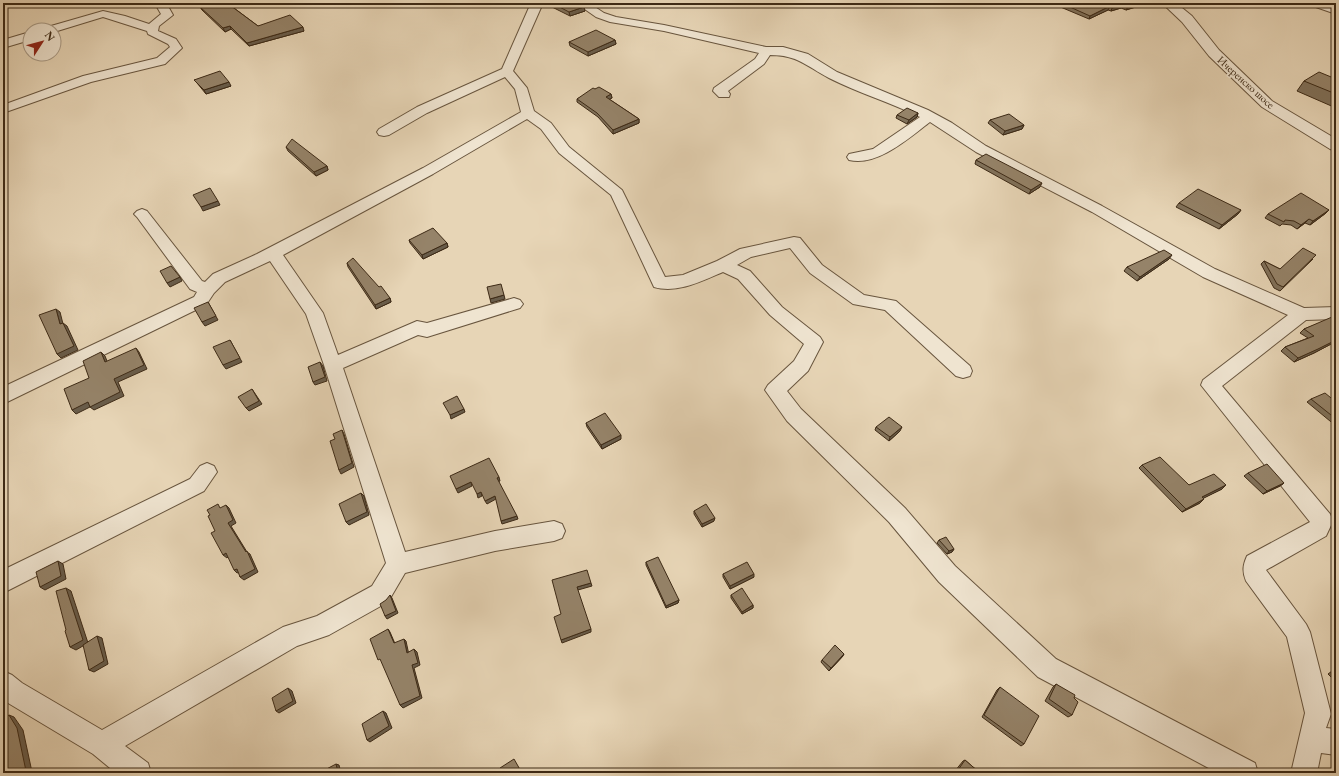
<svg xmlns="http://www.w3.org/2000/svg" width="1339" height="776" viewBox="0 0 1339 776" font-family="'EB Garamond',serif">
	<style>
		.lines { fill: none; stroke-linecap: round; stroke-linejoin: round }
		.minor-casing { stroke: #68553e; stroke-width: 2 }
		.tertiary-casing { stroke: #68553e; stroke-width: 2 }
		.minor { fill: #efe4d0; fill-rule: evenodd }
		.tertiary { fill: #efe4d0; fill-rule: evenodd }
		.wall { fill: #80715a; stroke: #3d2a16 }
		.shaded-wall { fill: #685c4a; stroke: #3d2a16 }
		.building { fill: #958369; stroke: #3d2a16 }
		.labels { text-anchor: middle; stroke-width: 3; stroke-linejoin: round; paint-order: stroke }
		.far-street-label { font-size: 11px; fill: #3d2a16; stroke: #efe4d0 }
	</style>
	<rect width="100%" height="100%" fill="#e7d5b6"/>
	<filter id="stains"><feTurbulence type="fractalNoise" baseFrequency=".005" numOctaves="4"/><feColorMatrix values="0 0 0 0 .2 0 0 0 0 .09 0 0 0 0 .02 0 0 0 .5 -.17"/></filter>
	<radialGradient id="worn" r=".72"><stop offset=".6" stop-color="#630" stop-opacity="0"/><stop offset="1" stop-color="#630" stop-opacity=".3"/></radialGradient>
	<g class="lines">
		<defs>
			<path id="minor" d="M161 3H174L169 8 173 15 159 26 158 31 176 39 182 48 165 64 91 82 3 113V105L83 76 157 58 170 47 168 44 148 34 147 31 103 17 54 32V30H42L44 28 103 11 125 16 149 24 161 14 157 7Z
				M531 3H543L513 71 527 88 534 111 551 123 569 147 622 190 665 277 683 275 717 261 740 249 794 237 800 238 822 265 864 295 896 301 970 366 972 371 970 376 963 378 956 376 885 310 853 304 810 273 790 248 751 257 737 265 750 271 782 307 820 337 823 342 808 371 787 391 801 409 905 508 955 566 1056 659 1255 763 1258 773H1218L1038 677 939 582 889 522 787 421 765 390 768 385 794 361 804 344 770 315 738 279 723 272C702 281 677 294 654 287L611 195 559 153 541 129 527 119 433 174 283 255 323 313 338 355 417 321 427 323 514 298 520 300 523 304 520 308 427 337 418 335 343 368 405 552 495 531 554 521 562 524 565 531 562 538 554 541 495 551 405 573 388 602 329 635 297 646 125 746 148 763 151 773H116L93 754 3 700V671L12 675 22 683 102 730 283 627 317 616 372 586 386 563 324 365 306 314 270 261 225 282 214 293 206 305 3 404V387L194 297 197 292 190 289 137 217 134 214 137 211 142 209 147 211 202 281 205 282 213 274 257 254 423 168 521 112 515 89 505 77 427 113 389 135 384 136 379 135 377 132 379 129 417 107 502 69Z
				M576 3H589L604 13 616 17 664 25 766 47H783L808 54 837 72 928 110 952 123 986 146 1102 206 1215 269 1304 308 1336 307V319L1306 320 1222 386 1330 514 1333 521 1326 536 1266 570 1306 624 1310 632 1331 714 1326 728 1336 729V755L1321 753 1317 773H1291L1305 713 1287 637 1246 581C1242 571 1243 565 1247 556L1310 522 1201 385 1203 380 1288 315 1203 277 1092 212 976 152 930 122C909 138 877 167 849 160L847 157 849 154 873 149 920 117C890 102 858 93 829 78 806 66 798 55 770 55L764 64 728 91 730 94 729 97H719L713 91 714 88 755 59 759 53 664 31 610 22 596 17Z
				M1308 3H1324L1336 7V14L1310 5Z
				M30 32V40L3 48V40Z
				M207 463 214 466 217 472 204 491 3 593V570L190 479 200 466Z"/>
			<path id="tertiary" d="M1162 3H1176L1192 16 1219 50 1272 101 1336 139V151L1330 149 1262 107 1209 56 1182 22Z"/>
		</defs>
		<!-- minor casing -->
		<use href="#minor" class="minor-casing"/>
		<!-- tertiary casing -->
		<use href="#tertiary" class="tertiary-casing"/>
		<!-- minor -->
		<use href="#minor" class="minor"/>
		<!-- tertiary -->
		<use href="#tertiary" class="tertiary"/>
	</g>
	<!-- wall -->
	<path class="wall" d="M201 3H229L230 5 258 26 304 31 249 46 231 29 225 32 202 10 200 7 204 5Z
		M552 3H578L585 11 570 16 552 7Z
		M1051 3H1143L1142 5 1126 10 1121 8 1111 11 1108 10 1089 19Z
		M615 40 616 44 588 56 570 46 569 42Z
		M1336 79V108L1297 91 1304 81Z
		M194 80 231 86 206 94 197 83Z
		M595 89 611 94 612 98 609 99 639 119V123L613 134 598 117 577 102V99Z
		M1336 108V115L1331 114Z
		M918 113 917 117 907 124 896 118 897 115Z
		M990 120 1024 125 1022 129 1003 135 988 123Z
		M286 147 327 166 328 170 316 176 288 151Z
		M976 160 1040 187 1029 194 975 164Z
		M1179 203 1241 210 1238 214 1219 229 1176 207Z
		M1329 210 1326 213 1310 225 1305 223 1297 229 1291 225 1282 224 1280 226 1265 218 1268 214Z
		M409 240 447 243 448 247 423 259 410 243Z
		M1169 259 1137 281 1124 271 1127 267Z
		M1313 259 1280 291 1274 288 1261 264 1264 261 1280 269Z
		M347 263 390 298 391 302 376 309 348 267Z
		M1336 317V337L1335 338 1336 339V340L1333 343 1314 353 1294 362 1281 351 1285 347 1308 338 1300 333 1304 329Z
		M1311 399 1336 402V426L1307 402Z
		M586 423 621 439 602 449 587 427Z
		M876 427 900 431 889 441 875 430Z
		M1142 465 1189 485 1222 489 1203 498 1204 499 1200 503 1182 512 1139 468Z
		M1248 473 1284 483 1280 486 1263 494 1244 476Z
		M694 511 714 521 702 527 694 514Z
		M939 540 954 549 952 552 947 554 937 543Z
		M646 562 679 600 678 603 666 608 646 565Z
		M723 574 754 577 730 589 723 577Z
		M731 595 753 605V608L742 614 731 598Z
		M843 656 829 671 821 662 822 660Z
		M1336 668V682L1328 674Z
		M1056 684 1074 698 1072 715 1068 717 1045 701 1053 687Z
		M1000 687 1024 744 1021 746 982 717 997 690Z
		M965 760 980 773H957L955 771 963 761Z"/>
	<!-- shaded-wall -->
	<path class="shaded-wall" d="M1139 3H1143L1142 5 1126 10 1128 7Z
		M1123 5 1121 8 1111 11 1112 8Z
		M1110 6 1108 10 1089 19 1090 16Z
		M584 7 585 11 570 16 569 12Z
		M230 26 231 29 225 32 223 28Z
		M303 27 304 31 249 46 247 43Z
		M615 40 616 44 588 56V52Z
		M229 82 231 86 206 94 204 90Z
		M611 94 612 98 606 101V97Z
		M918 113 917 117 907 124 909 120Z
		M639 119V123L613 134V130Z
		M1024 125 1022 129 1003 135 1005 131Z
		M327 166 328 170 316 176 314 172Z
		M1042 183 1040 187 1029 194 1031 190Z
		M218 201 220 205 203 211 201 207Z
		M1241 210 1238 214 1219 229 1222 225Z
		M1329 210 1326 213 1310 225 1313 221Z
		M1309 219 1305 223 1297 229 1301 225Z
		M447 243 448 247 423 259 422 255Z
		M1172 255 1169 259 1137 281 1140 277Z
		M180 277 182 281 170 287 167 283Z
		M504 295 505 299 491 303 490 299Z
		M390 298 391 302 376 309 375 305Z
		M208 302 218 320 205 326 202 322Z
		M56 309 60 312 64 328 60 324Z
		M63 323 67 326 78 350 61 358 57 354Z
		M230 340 242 362 226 369 223 365Z
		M1336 340 1333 343 1314 353 1294 362 1298 358Z
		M136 348 139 352 147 369 118 382 124 396 94 410 90 407 76 414 72 410 114 379Z
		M101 352 105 356 109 366 105 362Z
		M320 362 323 366 327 381 315 385 313 382Z
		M252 389 262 404 249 411 246 408Z
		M464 409 465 412 451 419 450 415Z
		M902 427 900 431 889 441 890 437Z
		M342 430 344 434 354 467 341 474 339 470Z
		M621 435V439L602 449 601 445Z
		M499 477 500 481 498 482 497 478Z
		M471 482 472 486 458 493 456 489Z
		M1284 483 1280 486 1263 494 1267 491Z
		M1226 485 1222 489 1198 501 1202 497Z
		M481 492 482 496 478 498 477 494Z
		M361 493 364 496 369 515 349 525 346 522Z
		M495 496 496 499 487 504 485 501Z
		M1204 499 1200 503 1182 512 1186 509Z
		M226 505 229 508 236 523 231 526 247 552 250 554 258 572 244 580 240 577 228 523Z
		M517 516 518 519 502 524 501 521Z
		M715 518 714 521 702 527V524Z
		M954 549 952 552 947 554 949 551Z
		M226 553 229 556 227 558 223 555Z
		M58 561 63 564 66 579 45 590 40 587Z
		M237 569 240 572 237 573 234 570Z
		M754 574V577L730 589V586Z
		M591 583 592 586 578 590 577 587Z
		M66 588 71 591 88 643 76 650 70 647Z
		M390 595 392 598 398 613 387 619 385 616Z
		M679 600 678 603 666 608V606Z
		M753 605V608L742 614V612Z
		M388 629 390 632 396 646 394 643Z
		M591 629V632L562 643 561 640Z
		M97 636 102 638 108 664 94 672 89 670Z
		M404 639 406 641 409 655 407 653Z
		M414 649 417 652 420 665 414 668 422 698 403 708 400 705 412 665Z
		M844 654 843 656 829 671 831 668Z
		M288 688 292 691 296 703 279 713 276 711Z
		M383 711 386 713 392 728 370 742 367 740Z
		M9 715 14 717 23 730 32 772 31 773H22Z
		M336 764 339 765 341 773H338Z"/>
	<!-- building -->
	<path class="building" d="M204 3H228H227L258 26 290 15 303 27 247 43 230 26 223 28 200 7 207 5Z
		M552 3H578L584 7 569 12Z
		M1061 3H1139L1128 7 1123 5 1112 8 1110 6 1090 16Z
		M596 30 615 40 588 52 569 42Z
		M220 71 229 82 204 90 194 80Z
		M1319 72 1336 79V94L1304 81Z
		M599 87 611 94 606 97 639 119 613 130 597 113 577 99 593 88 595 89Z
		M907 108 918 113 909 120 897 115Z
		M1009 114 1024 125 1005 131 990 120Z
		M292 139 327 166 314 172 286 147Z
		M986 154 1042 183 1031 190 976 160Z
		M210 188 218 201 201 207 193 195Z
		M1198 189 1241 210 1222 225 1179 203Z
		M1301 193 1329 210 1313 221 1309 219 1301 225 1294 221 1285 220 1284 222 1268 214Z
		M433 228 447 243 422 255 409 240Z
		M1303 248 1316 255 1283 287 1277 284 1264 261 1280 269Z
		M1164 250 1172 255 1140 277 1127 267Z
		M353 258 379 287 381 286 390 298 375 305 347 263Z
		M171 266 180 277 167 283 160 271Z
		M501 284 504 295 490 299 487 287Z
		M208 302 216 316 202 322 194 308Z
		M56 309 60 324 63 323 74 346 57 354 39 315Z
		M1332 317H1336V335L1333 336 1336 339V340L1318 349 1298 358 1285 347 1314 336 1304 329Z
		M230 340 240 358 223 365 213 347Z
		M136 348 144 365 114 379 120 392 90 407 88 402 72 410 64 389 89 378 83 361 101 352 105 362Z
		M320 362 325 377 313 382 308 367Z
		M252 389 259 401 246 408 238 397Z
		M1325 393 1336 402V419L1311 399Z
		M457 396 464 409 450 415 443 403Z
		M605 413 621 435 601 445 586 423Z
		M889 417 902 427 890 437 876 427Z
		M342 430 352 463 339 470 330 441 335 439 333 434Z
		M1160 457 1189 485 1214 474 1226 485 1202 497 1204 499 1186 509 1142 465Z
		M489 458 499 477 497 478 517 516 501 521 495 496 485 501 481 492 477 494 471 482 456 489 450 476Z
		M1267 464 1284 483 1267 491 1248 473Z
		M361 493 367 512 346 522 339 504Z
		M218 504 220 508 226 505 233 520 228 523 246 552 247 551 255 569 240 577 237 569 234 570 226 553 223 555 211 533 215 531 208 516 210 515 207 510Z
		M706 504 715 518 702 524 694 511Z
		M946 537 954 549 949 551 939 540Z
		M658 557 679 600 666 606 646 562Z
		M58 561 61 576 40 587 36 572Z
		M747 562 754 574 730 586 723 574Z
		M587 570 591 583 577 587 591 629 561 640 554 617 561 614 552 580Z
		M66 588 83 640 70 647 65 631 66 630 56 591Z
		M742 588 753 605 742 612 731 595Z
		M390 595 396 611 385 616 380 604 386 600Z
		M388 629 394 643 404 639 407 653 414 649 418 663 412 665 420 696 400 705 380 659 378 660 370 639Z
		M97 636 104 661 89 670 83 645Z
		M835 645 844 654 831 668 822 660Z
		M1336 670V674L1333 672Z
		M1056 684 1075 695 1074 698 1078 702 1072 715 1049 699Z
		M1000 687 1039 716 1024 744 984 715Z
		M288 688 293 701 276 711 272 698Z
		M383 711 389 726 367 740 362 724Z
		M9 715 17 728 26 771 22 773H3V719Z
		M514 759 522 773H502L500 768Z
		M965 760 980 773H962L958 770Z
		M336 764 338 773H319Z"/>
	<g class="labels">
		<!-- far-street labels -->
		<g class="far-street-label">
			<text transform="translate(1246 82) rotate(42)" y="4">Ичеренско шосе</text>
		</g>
	</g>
	<!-- margin -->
	<rect width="1339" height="776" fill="none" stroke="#e7d5b6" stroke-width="16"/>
	<rect x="4" y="4" width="1331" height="768" fill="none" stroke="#3d2a16" stroke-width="2"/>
	<rect x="8" y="8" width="1323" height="760" fill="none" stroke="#3d2a16"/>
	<!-- north arrow -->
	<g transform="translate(42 42) rotate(54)"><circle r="19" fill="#efe4d0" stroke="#a89a86"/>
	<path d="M0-3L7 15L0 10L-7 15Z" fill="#8f2418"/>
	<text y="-6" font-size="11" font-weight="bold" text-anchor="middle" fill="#3d2a16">N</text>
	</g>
	<rect width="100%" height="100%" filter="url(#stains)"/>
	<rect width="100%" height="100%" fill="url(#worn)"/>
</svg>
